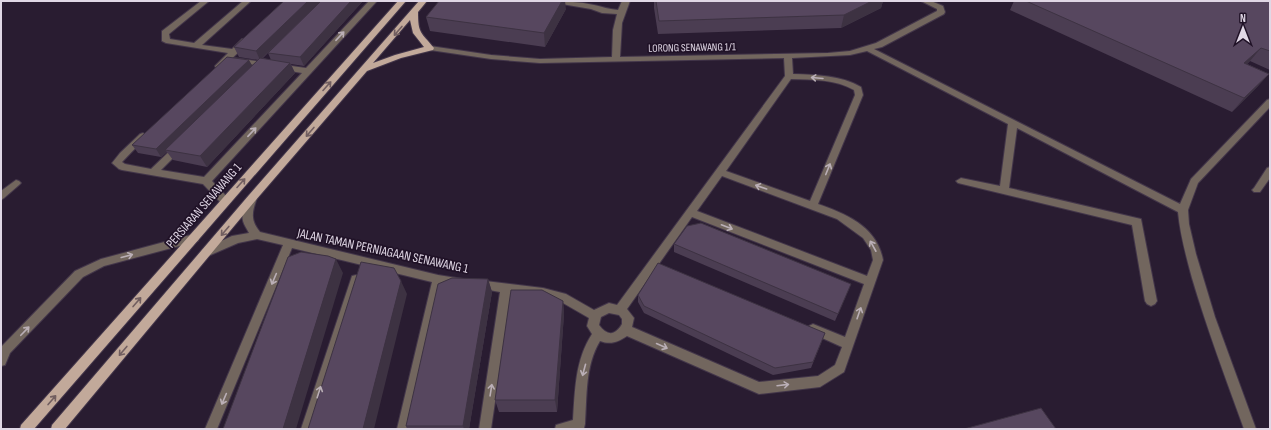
<svg xmlns="http://www.w3.org/2000/svg" width="1271" height="430" viewBox="0 0 1271 430" font-family="'Sofia Sans Condensed',sans-serif">
	<style>
		.lines { fill: none; stroke-linecap: round; stroke-linejoin: round }
		.minor-casing { stroke: #43364a; stroke-width: 2 }
		.major-casing { stroke: #43364a; stroke-width: 2 }
		.minor { fill: #72665e; fill-rule: evenodd }
		.major { fill: #c2a99a; fill-rule: evenodd }
		.wall { fill: #4b3d52; fill-rule: evenodd }
		.shaded-wall { fill: #3d3242 }
		.building { fill: #57475f; stroke: #3d3242 }
		.oneway { stroke: #715e60 }
		.oneway2 { stroke: #baafb6 }
		.labels { text-anchor: middle; stroke-width: 3.5; stroke-linejoin: round; paint-order: stroke }
		.far-street-label { font-size: 11px; fill: #e0d7e5; stroke: #201227 }
		.street-label { font-size: 13px; fill: #e0d7e5; stroke: #201227 }
	</style>
	<rect width="100%" height="100%" fill="#291c31"/>
	<g class="lines">
		<defs>
			<path id="minor" d="M201 1H209L169 34 170 39 194 43 243 1H251L202 45 232 49 242 39H248V43L222 68H216L215 66 228 53 166 43 162 41V31Z
				M369 1H377L212 181 228 198 230 201 228 204H222L203 184 122 170 119 169 112 163 120 153 140 134 143 133 147 136 122 162 125 164 151 169 176 145H182L184 147 161 170 204 177 302 73 237 62H234V58L306 68Z
				M552 1C566 1 580 2 594 5 604 7 607 9 618 10L622 1H630L622 23 620 57 828 53 850 51 876 43 937 11V9L921 1H931L943 6 945 12 944 14 882 47 874 49 1180 204 1191 179 1267 100 1270 99V107L1198 183 1188 210 1189 224 1196 254 1215 317 1256 429H1244C1226 379 1207 329 1192 278 1186 256 1180 234 1178 212L1017 128 1009 188 1141 219 1157 301 1155 304 1151 306 1147 304 1145 301 1132 225 958 183 956 181 961 178 1000 186 1008 124 867 51 850 55 792 58 793 74C817 75 840 75 861 87L863 95 818 204C847 214 877 227 883 260L844 372 820 387 759 394 627 336C618 342 611 345 600 341 585 366 587 396 585 424L584 428 555 429 556 425 573 420C575 390 575 360 592 334L587 326 589 318 563 303 543 298 511 293 491 429H479L500 292 473 287 472 284 473 281 477 280 543 288 566 294 594 310 609 303 617 305 785 76 784 58 540 63 491 59 430 50 426 48 430 46 491 55 540 59 612 57 613 30 617 14 602 13 591 9 556 3ZM791 79C813 80 835 79 854 90L855 95 810 201 726 171ZM722 176 837 219 863 238 871 250 873 260 867 276 697 211ZM692 217 864 284 845 337 813 324 809 326 807 329 809 332 842 347 835 365 818 376 759 382 632 327 634 318 627 309ZM609 313 619 315 622 319V324C615 336 607 336 599 325L601 317Z
				M1270 167V178L1260 192H1254L1252 190 1254 188 1267 168Z
				M16 180 19 181 21 183 19 185 4 198 1 200V191Z
				M252 194 257 198C252 212 250 220 260 232L438 275 463 279 464 282 463 285 459 286 442 284 409 429H397L432 282 292 248 217 429H205L283 245 257 239 238 243 206 257 202 256 201 253 202 250 232 236 249 233C247 229 244 225 243 221 241 214 244 197 252 194Z
				M194 234 198 235 199 238 198 241 104 266 83 277 10 353 5 365 1 366 2 346 75 271 101 259Z
				M356 275 360 276 361 279 313 429H301L352 276Z"/>
			<path id="major" d="M398 1H406L34 429H20L21 425Z
				M419 1H427L418 12C418 34 421 32 434 48L433 50 401 58 367 71 255 201 65 429H51L52 425 249 195ZM410 20 413 33 424 47 395 55 373 63Z"/>
		</defs>
		<!-- minor casing -->
		<use href="#minor" class="minor-casing"/>
		<!-- major casing -->
		<use href="#major" class="major-casing"/>
		<!-- minor -->
		<use href="#minor" class="minor"/>
		<!-- major -->
		<use href="#major" class="major"/>
	</g>
	<!-- wall -->
	<path class="wall" d="M284 1H363L304 66 291 64 295 73 207 167 173 160 167 152 161 157 138 153 132 145 252 66 258 60 239 57 234 47ZM268 53 271 60 263 58Z
		M654 1H883L881 8 841 28 658 34 654 8Z
		M1014 1H1270V70L1250 61 1247 64 1269 74 1257 87 1232 112 1010 10Z
		M566 9 545 47 430 31 426 17Z
		M674 244 851 284 835 321 674 252Z
		M488 279 492 292 469 429H407L406 426Z
		M638 295 825 333 811 368 773 375 644 313 638 302Z
		M563 301 564 314 557 412H499L495 400Z"/>
	<!-- shaded-wall -->
	<path class="shaded-wall" d="M308 1H321L260 60 256 51Z
		M351 1H363L304 66 300 57Z
		M562 1H565L566 9 545 47 544 33Z
		M872 1H883L881 8 841 28 844 15Z
		M1261 48 1250 61 1233 77 1244 63Z
		M249 60 253 67 165 150 167 152 161 157 156 149Z
		M290 63 295 73 207 167 200 156Z
		M1269 74 1257 87 1232 112 1244 98Z
		M336 259 343 273 296 429H283Z
		M488 279 492 292 469 429H464L463 426Z
		M401 281 407 294 374 429H363Z
		M563 301 564 314 557 412 555 400Z"/>
	<!-- building -->
	<path class="building" d="M284 1H308L256 51 234 47Z
		M321 1H351L300 57 268 53Z
		M439 1H562L544 33 426 17Z
		M656 1H872L844 15 659 21Z
		M1026 1H1270V51L1261 48 1244 63 1269 74 1244 98Z
		M227 57 249 60 156 149 132 145Z
		M260 58 290 63 200 156 165 150Z
		M701 223 851 284 838 314 674 244 687 226Z
		M301 252 328 256 336 259 283 429H223L288 257Z
		M361 262 394 268 401 281 363 429H308Z
		M658 263 825 333 813 362 775 368 644 306 638 295Z
		M452 278 488 279 463 426H406L438 284Z
		M511 290H542L563 301 555 400H495Z
		M1041 408 1056 429H964Z"/>
	<!-- one-way arrows -->
	<defs><path id="oneway-shaft" d="M-6 0H5M1.5-3L5.5 0L1.5 3" fill="none" stroke-width="1.6" stroke-linecap="round" stroke-linejoin="round"/></defs>
	<g class="oneway">
		<use href="#oneway-shaft" transform="translate(398 31) rotate(131)"/>
		<use href="#oneway-shaft" transform="translate(327 86) rotate(-48)"/>
		<use href="#oneway-shaft" transform="translate(310 132) rotate(131)"/>
		<use href="#oneway-shaft" transform="translate(241 183) rotate(-48)"/>
		<use href="#oneway-shaft" transform="translate(225 231) rotate(130)"/>
		<use href="#oneway-shaft" transform="translate(137 302) rotate(-49)"/>
		<use href="#oneway-shaft" transform="translate(123 351) rotate(130)"/>
		<use href="#oneway-shaft" transform="translate(52 400) rotate(-49)"/>
	</g>
	<g class="oneway2">
		<use href="#oneway-shaft" transform="translate(340 36) rotate(-47)"/>
		<use href="#oneway-shaft" transform="translate(817 78) rotate(-175)"/>
		<use href="#oneway-shaft" transform="translate(252 132) rotate(-47)"/>
		<use href="#oneway-shaft" transform="translate(828 169) rotate(-68)"/>
		<use href="#oneway-shaft" transform="translate(761 187) rotate(-161)"/>
		<use href="#oneway-shaft" transform="translate(727 227) rotate(21)"/>
		<use href="#oneway-shaft" transform="translate(873 246) rotate(-119)"/>
		<use href="#oneway-shaft" transform="translate(127 256) rotate(-15)"/>
		<use href="#oneway-shaft" transform="translate(274 279) rotate(113)"/>
		<use href="#oneway-shaft" transform="translate(859 313) rotate(-71)"/>
		<use href="#oneway-shaft" transform="translate(25 331) rotate(-46)"/>
		<use href="#oneway-shaft" transform="translate(662 346) rotate(24)"/>
		<use href="#oneway-shaft" transform="translate(584 370) rotate(105)"/>
		<use href="#oneway-shaft" transform="translate(783 385) rotate(-7)"/>
		<use href="#oneway-shaft" transform="translate(491 390) rotate(-81)"/>
		<use href="#oneway-shaft" transform="translate(319 392) rotate(-72)"/>
		<use href="#oneway-shaft" transform="translate(224 399) rotate(113)"/>
	</g>
	<g class="labels">
		<!-- far-street labels -->
		<g class="far-street-label">
			<text transform="translate(692 47) rotate(-1)" y="4">LORONG SENAWANG 1/1</text>
		</g>
		<!-- street labels -->
		<g class="street-label">
			<text transform="translate(203 205) rotate(-49)" y="5">PERSIARAN SENAWANG 1</text>
			<text transform="translate(383 250) rotate(12)" y="5">JALAN TAMAN PERNIAGAAN SENAWANG 1</text>
		</g>
	</g>
	<!-- border -->
	<rect width="1271" height="430" fill="none" stroke="#e0d7e5" stroke-width="4"/>
	<!-- north arrow -->
	<g transform="translate(1243 28)" stroke="#201227" stroke-width="3" paint-order="stroke">
	<path d="M0-3L7 15L0 10L-7 15Z" fill="#e0d7e5"/>
	<text y="-6" font-size="11" font-weight="bold" text-anchor="middle" fill="#e0d7e5">N</text>
	</g>
</svg>
